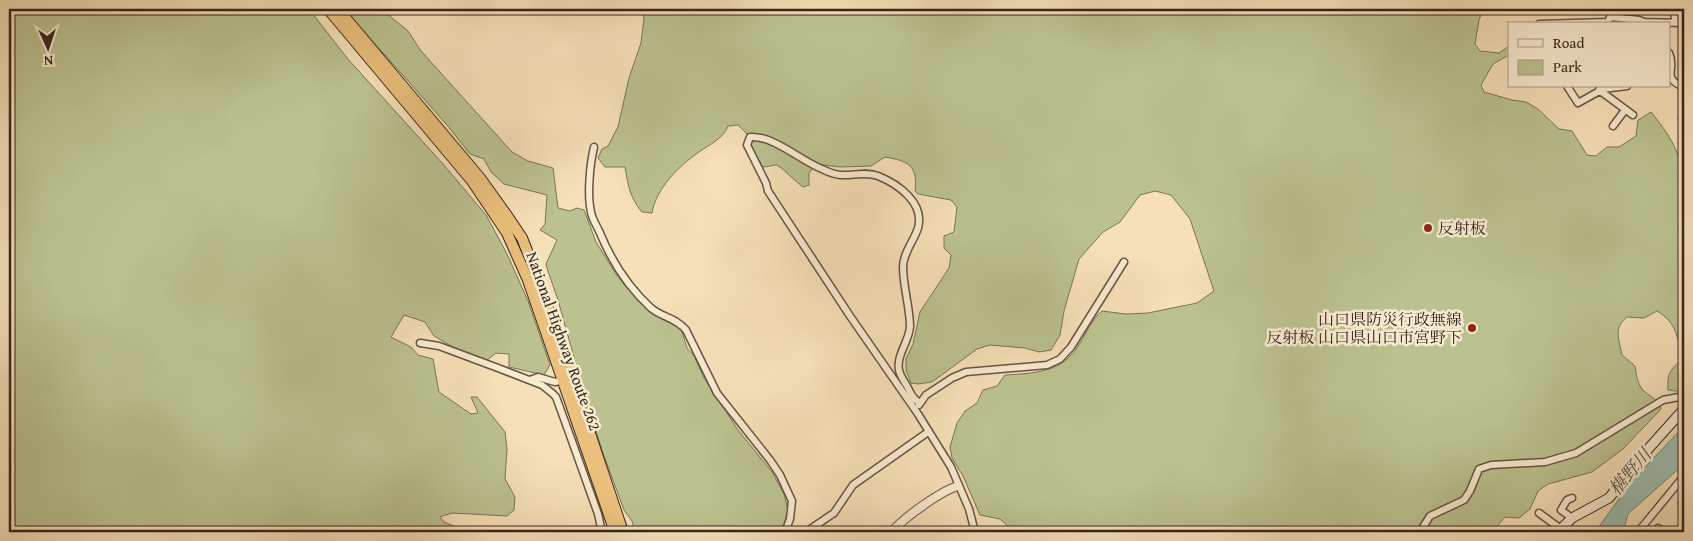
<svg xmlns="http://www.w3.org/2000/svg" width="1693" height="541" viewBox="0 0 1693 541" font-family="'Gentium Book Plus','Noto Serif JP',serif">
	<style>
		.green { fill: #bbc28f; stroke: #787456 }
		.water { fill: #9dbdb2; stroke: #748077 }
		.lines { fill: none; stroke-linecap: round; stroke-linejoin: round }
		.minor-casing { stroke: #665444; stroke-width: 9 }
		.tertiary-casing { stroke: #665444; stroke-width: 10 }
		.secondary-casing { stroke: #36251e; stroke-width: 11 }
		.trunk-casing { stroke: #36251e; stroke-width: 12 }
		.minor { stroke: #f9ebd0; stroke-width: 6 }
		.tertiary { stroke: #f9ebd0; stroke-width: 8 }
		.secondary { stroke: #f9ebd0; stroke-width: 9 }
		.trunk { stroke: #ebc07c; stroke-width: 10 }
		.poi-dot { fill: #8f2418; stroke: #f9ebd0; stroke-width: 2 }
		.labels { text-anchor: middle; stroke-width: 5; stroke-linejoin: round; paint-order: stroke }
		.poi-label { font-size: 16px; fill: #36251e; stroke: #f9ebd0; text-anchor: start }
		.street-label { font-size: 16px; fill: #36251e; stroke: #f9ebd0 }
		.water-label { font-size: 18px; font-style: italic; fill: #55534a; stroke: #f9ebd0 }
	</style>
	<rect width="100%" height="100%" fill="#f6e0b7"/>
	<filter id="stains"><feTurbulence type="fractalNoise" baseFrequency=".004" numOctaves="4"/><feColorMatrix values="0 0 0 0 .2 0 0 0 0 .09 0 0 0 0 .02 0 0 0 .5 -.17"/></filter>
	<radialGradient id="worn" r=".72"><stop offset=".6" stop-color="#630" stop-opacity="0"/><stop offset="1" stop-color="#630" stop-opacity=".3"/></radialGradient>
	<!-- green -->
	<path class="green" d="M9 9H309L347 58 443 164 486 215 507 254 528 301 550 365 544 375 509 367V354L496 353 487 360 453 347 434 336 425 322 404 315 391 337 411 347 418 355 433 359 439 392 471 414 478 413 471 397H477L505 432 507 449 505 479 515 497 514 510 507 516 452 513 440 517 444 522 468 532H9Z
		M343 9H381L408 31 421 51 512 152 528 161 553 168 558 208 570 211 577 208 584 210 596 242 616 274 626 287 640 299 674 322 681 329 687 348 694 356 704 378 738 430 772 472 784 494 788 510 784 525 774 532H635L632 521 624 510 603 453 585 397 558 300 548 271 546 264 557 240 540 230 545 224 547 195 504 184 491 172 484 159 470 154 447 125 402 74Z
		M641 9H1483L1479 20 1475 44 1480 51 1499 53 1509 46V55L1493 64 1481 85 1484 92 1512 100 1526 102 1538 109 1559 129 1572 131 1587 155 1596 156 1607 147H1619L1636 136 1638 120 1651 112C1663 127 1677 145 1680 164 1682 179 1677 194 1684 208V392L1668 390C1667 373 1670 370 1683 358 1676 336 1678 324 1657 311L1644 318 1627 317C1613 328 1619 339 1622 355L1635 366C1636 373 1637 382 1642 389 1648 396 1659 399 1661 409L1623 449 1592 472 1548 484 1538 491 1530 509 1519 518 1505 517 1492 532H1015L1000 519 980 515 963 476 952 458 950 447 957 423 965 411 977 403 983 390 997 386 1005 375C1035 373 1063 373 1080 343 1087 332 1092 319 1102 311L1126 314 1148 313 1197 303 1214 291 1190 219 1171 195 1155 191 1140 195 1120 222 1103 232 1079 259 1064 311 1060 335 1051 350 1039 352 1025 348 990 345 977 349 932 382 918 384 911 383 906 370V359L913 344 920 312 949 268 951 255 944 248V236L954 232 957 207 951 200 918 194 915 191C918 165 908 161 885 157L871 166 840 167 816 164 809 173V185L803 187C797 183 780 165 776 165 772 165 768 167 763 167L751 147 747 134 738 125 728 126C723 139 710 144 699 152 679 166 656 188 652 213L642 212C630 198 628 185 625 167H605L598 158 602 149 608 146 618 127 629 78 641 43 644 18Z"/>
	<!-- water -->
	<path class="water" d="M1684 426V464L1628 514 1623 532H1595L1632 481Z"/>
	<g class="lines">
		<defs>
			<path id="minor" d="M1674 9 1675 22
				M1610 17 1612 9
				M1641 22 1684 23
				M1539 24 1608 22 1610 17 1639 20 1644 22
				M1669 53C1677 69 1660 78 1684 87
				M1567 86 1578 103 1603 89 1627 86
				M1599 90 1633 115
				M1684 112 1682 119 1684 124
				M1613 126 1625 110
				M594 147C590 164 587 194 591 212 592 219 597 226 600 233 612 262 628 287 651 308 663 318 675 317 686 330L717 393 770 460 780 475 792 501 790 519 785 532
				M420 343 439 346 498 368 542 385 552 393 556 397 568 430 598 514 602 532
				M530 380 538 377 555 382 564 380
				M920 403C913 399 911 394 908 388 905 382 900 376 899 370 896 356 909 341 910 327 910 307 903 287 903 267 903 253 914 241 918 228 925 203 898 184 878 176 865 171 853 176 840 175 833 174 828 172 822 169 801 161 773 135 750 137L747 145 766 183 768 191 850 316 918 414 951 467 969 509 975 532
				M919 405 926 395 952 378 966 372 1047 365 1060 359 1071 347 1124 262
				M1572 498 1567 500 1561 510 1572 518
				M1682 503 1684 504
				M1539 513 1561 529
				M1658 528 1664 532
				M806 532 834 513 853 485 928 432
				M1420 532 1430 516 1464 500 1470 491 1479 469 1491 465 1545 462 1576 453 1663 400 1684 396
				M1638 532 1684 476
				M1681 532 1684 530"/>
			<path id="tertiary" d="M892 532C903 518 941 491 958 486"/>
			<path id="secondary" d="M1558 532 1572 518 1609 498 1649 448 1684 409"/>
			<path id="trunk" d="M328 9 472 181 507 233 528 280 615 532
				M338 9 480 178 508 217 522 238 539 281 623 532"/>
		</defs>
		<!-- minor casing -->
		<use href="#minor" class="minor-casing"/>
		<!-- tertiary casing -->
		<use href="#tertiary" class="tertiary-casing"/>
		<!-- secondary casing -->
		<use href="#secondary" class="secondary-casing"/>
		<!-- trunk casing -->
		<use href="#trunk" class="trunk-casing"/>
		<!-- minor -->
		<use href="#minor" class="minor"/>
		<!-- tertiary -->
		<use href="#tertiary" class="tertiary"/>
		<!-- secondary -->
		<use href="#secondary" class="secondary"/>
		<!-- trunk -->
		<use href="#trunk" class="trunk"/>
	</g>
	<!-- markers -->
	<g class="poi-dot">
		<circle cx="1428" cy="228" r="5"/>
		<circle cx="1472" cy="328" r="5"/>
	</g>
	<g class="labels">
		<!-- poi labels -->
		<g class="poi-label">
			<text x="1438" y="234">反射板</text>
			<text x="1462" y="325" text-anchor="end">山口県防災行政無線<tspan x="1462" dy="18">反射板 山口県山口市宮野下</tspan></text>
		</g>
		<!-- street labels -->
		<g class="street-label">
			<text transform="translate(564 341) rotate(70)" y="6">National Highway Route 262</text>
		</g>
		<!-- water labels -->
		<g class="water-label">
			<text transform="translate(1630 472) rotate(-50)" y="6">椹野川</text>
		</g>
	</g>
	<!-- margin -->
	<rect width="1693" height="541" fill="none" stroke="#f6e0b7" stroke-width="30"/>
	<rect x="10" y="10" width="1673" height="521" fill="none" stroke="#36251e" stroke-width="2.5"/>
	<rect x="15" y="15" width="1663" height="511" fill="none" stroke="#36251e"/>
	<!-- legend -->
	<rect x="1508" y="22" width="162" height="65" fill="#f9ebd0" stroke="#ab9c89"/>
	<rect x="1518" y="39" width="25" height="8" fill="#f9ebd0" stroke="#ab9c89"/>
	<text x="1553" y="48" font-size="15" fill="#36251e">Road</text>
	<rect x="1518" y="60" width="25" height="15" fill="#bbc28f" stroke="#ab9c89"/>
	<text x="1553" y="72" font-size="15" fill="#36251e">Park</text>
	<!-- north arrow -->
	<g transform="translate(48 48) rotate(177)" stroke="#f9ebd0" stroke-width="4" paint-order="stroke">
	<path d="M0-4L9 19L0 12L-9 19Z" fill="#36251e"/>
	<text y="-8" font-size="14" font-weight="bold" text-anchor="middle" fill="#36251e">N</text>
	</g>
	<rect width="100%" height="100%" filter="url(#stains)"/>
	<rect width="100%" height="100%" fill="url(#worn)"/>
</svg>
